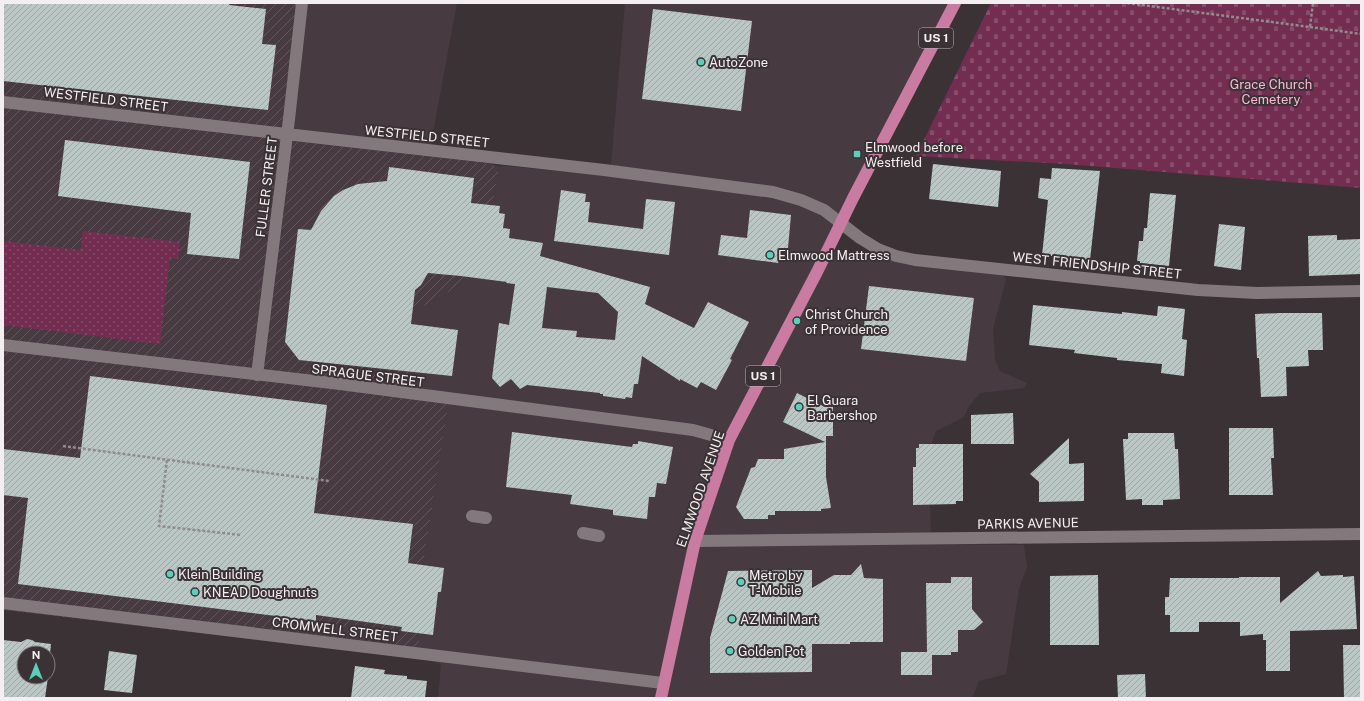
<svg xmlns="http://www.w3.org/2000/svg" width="1364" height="701" viewBox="0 0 1364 701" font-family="'Public Sans',sans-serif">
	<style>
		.built { fill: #483a41 }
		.industrial { fill: url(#industrial-furrows) }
		.cemetery { fill: url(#cemetery-stones) }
		.park { fill: url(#park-dots) }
		.building { fill: url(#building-hatch); fill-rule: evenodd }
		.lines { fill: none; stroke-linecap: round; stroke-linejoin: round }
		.path { stroke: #928b8e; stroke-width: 2.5; stroke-dasharray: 3 2; stroke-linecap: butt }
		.lane { stroke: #83797d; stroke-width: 12 }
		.street { stroke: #83797d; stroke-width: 12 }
		.primary { stroke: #ca7ba2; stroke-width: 12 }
		.poi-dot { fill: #5bcebc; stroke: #3b3236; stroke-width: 1.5 }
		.labels { text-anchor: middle; stroke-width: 4; stroke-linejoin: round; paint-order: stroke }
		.shield { fill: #3b3236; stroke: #bcb6b8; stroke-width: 1 }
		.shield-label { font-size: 12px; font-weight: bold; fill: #f3eef0 }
		.poi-label { font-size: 13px; fill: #f3eef0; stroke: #3b3236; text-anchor: start }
		.park-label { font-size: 13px; fill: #fab6d5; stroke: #3b3236 }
		.street-label { font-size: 13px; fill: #f3eef0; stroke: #3b3236 }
	</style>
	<defs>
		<pattern id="industrial-furrows" width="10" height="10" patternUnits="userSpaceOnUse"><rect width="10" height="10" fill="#483a41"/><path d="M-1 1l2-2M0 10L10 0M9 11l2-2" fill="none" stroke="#63575d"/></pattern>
		<pattern id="cemetery-stones" width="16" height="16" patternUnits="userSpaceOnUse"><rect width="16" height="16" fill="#722d51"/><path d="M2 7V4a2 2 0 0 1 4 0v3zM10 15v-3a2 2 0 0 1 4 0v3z" fill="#874c6a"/></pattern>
		<pattern id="park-dots" width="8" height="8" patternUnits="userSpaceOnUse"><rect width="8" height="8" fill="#722d51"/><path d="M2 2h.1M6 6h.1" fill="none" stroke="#874c6a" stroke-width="1.8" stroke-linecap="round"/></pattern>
		<pattern id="building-hatch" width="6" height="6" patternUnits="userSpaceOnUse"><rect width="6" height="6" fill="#bac7c4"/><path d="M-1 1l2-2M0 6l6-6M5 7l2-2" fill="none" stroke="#9ea7a5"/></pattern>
	</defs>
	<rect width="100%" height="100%" fill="#3b3236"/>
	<!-- built -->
	<path class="built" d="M306 3H457L429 154 427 156 292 141Z
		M625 3H959L906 111 905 116 900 120 853 211 834 251 842 255 1001 274 1006 279 993 329 995 359 1000 371 1027 383 1024 388 980 393 969 406 964 417 936 431 929 450 931 544 1024 545 1027 567 1019 589 1006 674 979 681 972 698H438L441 664 419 657V591L447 413V404L416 399 408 396 412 313 457 287 482 265 499 167 505 166 610 176Z"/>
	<!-- industrial -->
	<path class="industrial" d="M3 3H306L293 141 427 156 429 154 437 157 491 164 499 167 482 265 457 287 412 313 408 396 416 399 447 404V413L419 591V657L411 658 3 610Z"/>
	<!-- cemetery -->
	<path class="cemetery" d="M991 3H1361V188L1066 164 916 156Z"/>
	<!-- park -->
	<path class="park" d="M83 231 180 242 178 259 170 258 160 344 3 325V241L81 250Z"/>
	<!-- building -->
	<path class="building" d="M3 3H230L229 5 266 9 262 44 276 45 268 110 3 81Z
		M653 9 752 21 741 111 642 99Z
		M65 140 250 162 239 259 187 254 191 213 58 196Z
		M933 164 1001 171 998 207 929 199Z
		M389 167 474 178 471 203 500 206 499 213 505 214 503 228 510 229 509 238 543 243 540 256 650 287 645 304 694 328 708 302 749 322 730 359 732 360 716 390 701 382 697 388 680 379V381L642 356 638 384H634L632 398 626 397 625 399 603 396V394H600V393L527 385 520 389 511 379 500 387 492 378 499 323 509 325 515 284 506 283 507 282 461 276 428 273 421 285 415 290 411 324 458 330 452 376 299 360 285 342 298 229 311 230 321 211 334 196 343 190 358 184 387 181ZM547 287 598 293 618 312 615 340 576 337 577 331 542 328Z
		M1052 168 1100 171 1090 260 1042 255 1048 200 1038 198 1040 178 1051 179Z
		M561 190 586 194 585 202H590L588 222 643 229 646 199 675 202 669 255 554 241Z
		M1150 193 1176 195 1169 266 1140 263V261H1137L1139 241H1143L1144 228H1147Z
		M750 210 791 215 788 248H784L778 263 718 255 721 235 747 238Z
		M1219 224 1245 227 1241 270 1214 266Z
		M1337 235V240L1361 239V274L1309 276 1308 236Z
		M869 286 974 298 966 361 861 349Z
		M1033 305 1122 314V312L1157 316 1158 306 1185 309 1182 339 1187 340 1184 376 1161 373 1162 364 1117 360V358L1074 353 1075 350 1029 345Z
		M1280 313H1322L1323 350H1308L1309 366 1286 367 1287 396 1261 397 1259 358H1257L1255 314Z
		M90 376 327 405 314 513 413 524 408 563 444 568 441 592H438L433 635 401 631 402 627 316 615V621L18 584 28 498 3 495V449L80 458Z
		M797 393 825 407H833V436H826V477L831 508 821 509V511H775V515H768V519H744L736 507 751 468 755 467 758 459H784V449L825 442 783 422Z
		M1013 413 1014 444H971V415Z
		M1229 428H1273L1274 458H1271L1273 495H1229Z
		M512 432 632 447 633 444H638V441L673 447 666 484 657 483 655 497H649L647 519 613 515V510L570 504 572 495 506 487Z
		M1128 433H1174L1175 449H1178L1180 499 1163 500V505H1142V499L1126 500 1123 439H1128Z
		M1069 438V464L1084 463V501L1039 502V482L1030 474Z
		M919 444H963V501H956V504L913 505V467H916V448H919Z
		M861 564 864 578 883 579V642H850V644H812V672L710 673V638L728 571 812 570V588L834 575H851Z
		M1318 571 1321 576 1343 575V577L1354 576 1357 629 1290 631V671H1266V640H1263V634L1240 636V622H1199V632H1170V615H1165V597H1169L1170 578H1239V577H1280V603Z
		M1098 575 1099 645H1050V576Z
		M951 577H972V609L983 622 974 630H958V652H951V655H932V675H901V652H927L926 583H951Z
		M27 639 32 640 35 642 51 644 48 673V653H24V677H48L45 698H3V640L21 642Z
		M1343 645H1361V698H1344Z
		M109 651 137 655 132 693 104 690Z
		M355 666 385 670 384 674 407 676V679L427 681 425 698H351Z
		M1145 674 1146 698H1118L1117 675Z"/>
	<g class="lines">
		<!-- path -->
		<path class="path" d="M1127 3 1310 27 1313 3
			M1310 27 1361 34
			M63 446 329 481
			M167 460 159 526 241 535"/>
		<!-- lane -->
		<path class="lane" d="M472 516 486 518
			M583 533 599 536"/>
		<!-- street -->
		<path class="street" d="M3 102 604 170 773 192 801 200 824 210 860 238 878 249 896 256 915 260 1198 290 1257 293 1361 291
			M3 345 340 384 693 430 729 440
			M257 375 289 119 302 3
			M695 541 1361 534
			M3 603 663 683"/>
		<!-- primary -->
		<path class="primary" d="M661 698 695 541 729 440 817 272 853 198 955 3"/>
	</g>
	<!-- markers -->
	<g class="poi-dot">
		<circle cx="701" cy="62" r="4"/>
		<rect x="853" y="150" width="8" height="8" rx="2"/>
		<circle cx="770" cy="255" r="4"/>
		<circle cx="797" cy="321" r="4"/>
		<circle cx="799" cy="407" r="4"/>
		<circle cx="170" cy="574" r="4"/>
		<circle cx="741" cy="582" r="4"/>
		<circle cx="195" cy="592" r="4"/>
		<circle cx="732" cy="619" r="4"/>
		<circle cx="730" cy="651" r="4"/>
	</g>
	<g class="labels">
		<!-- shield labels -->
		<g class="shield">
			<rect x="919" y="28" width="34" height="20" rx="3"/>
			<rect x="746" y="366" width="34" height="20" rx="3"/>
		</g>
		<g class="shield-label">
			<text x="936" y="42">US 1</text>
			<text x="763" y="380">US 1</text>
		</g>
		<!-- poi labels -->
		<g class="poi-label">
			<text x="709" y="67">AutoZone</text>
			<text x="865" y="152">Elmwood before<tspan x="865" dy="15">Westfield</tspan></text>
			<text x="778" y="260">Elmwood Mattress</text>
			<text x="805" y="319">Christ Church<tspan x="805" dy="15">of Providence</tspan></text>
			<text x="807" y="405">El Guara<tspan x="807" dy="15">Barbershop</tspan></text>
			<text x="178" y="579">Klein Building</text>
			<text x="749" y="580">Metro by<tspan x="749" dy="15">T-Mobile</tspan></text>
			<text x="203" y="597">KNEAD Doughnuts</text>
			<text x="740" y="624">AZ Mini Mart</text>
			<text x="738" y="656">Golden Pot</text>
		</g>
		<!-- park labels -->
		<g class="park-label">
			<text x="1271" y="89">Grace Church<tspan x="1271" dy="15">Cemetery</tspan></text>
		</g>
		<!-- street labels -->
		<g class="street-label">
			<text transform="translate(106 99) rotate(7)" y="5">WESTFIELD STREET</text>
			<text transform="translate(427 136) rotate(6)" y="5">WESTFIELD STREET</text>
			<text transform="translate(266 187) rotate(-83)" y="5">FULLER STREET</text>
			<text transform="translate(1097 265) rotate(6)" y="5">WEST FRIENDSHIP STREET</text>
			<text transform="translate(368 375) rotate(7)" y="5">SPRAGUE STREET</text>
			<text transform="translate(700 489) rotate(-71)" y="5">ELMWOOD AVENUE</text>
			<text transform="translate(1028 523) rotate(-1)" y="5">PARKIS AVENUE</text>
			<text transform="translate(335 629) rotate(7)" y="5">CROMWELL STREET</text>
		</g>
	</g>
	<!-- border -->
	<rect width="1364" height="701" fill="none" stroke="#f3eef0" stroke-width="8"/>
	<!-- north arrow -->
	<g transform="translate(36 665)"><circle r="19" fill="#3b3236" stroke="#857d80"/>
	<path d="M0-3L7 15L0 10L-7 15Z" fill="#5bcebc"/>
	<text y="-6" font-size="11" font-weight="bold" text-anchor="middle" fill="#f3eef0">N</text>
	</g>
</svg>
